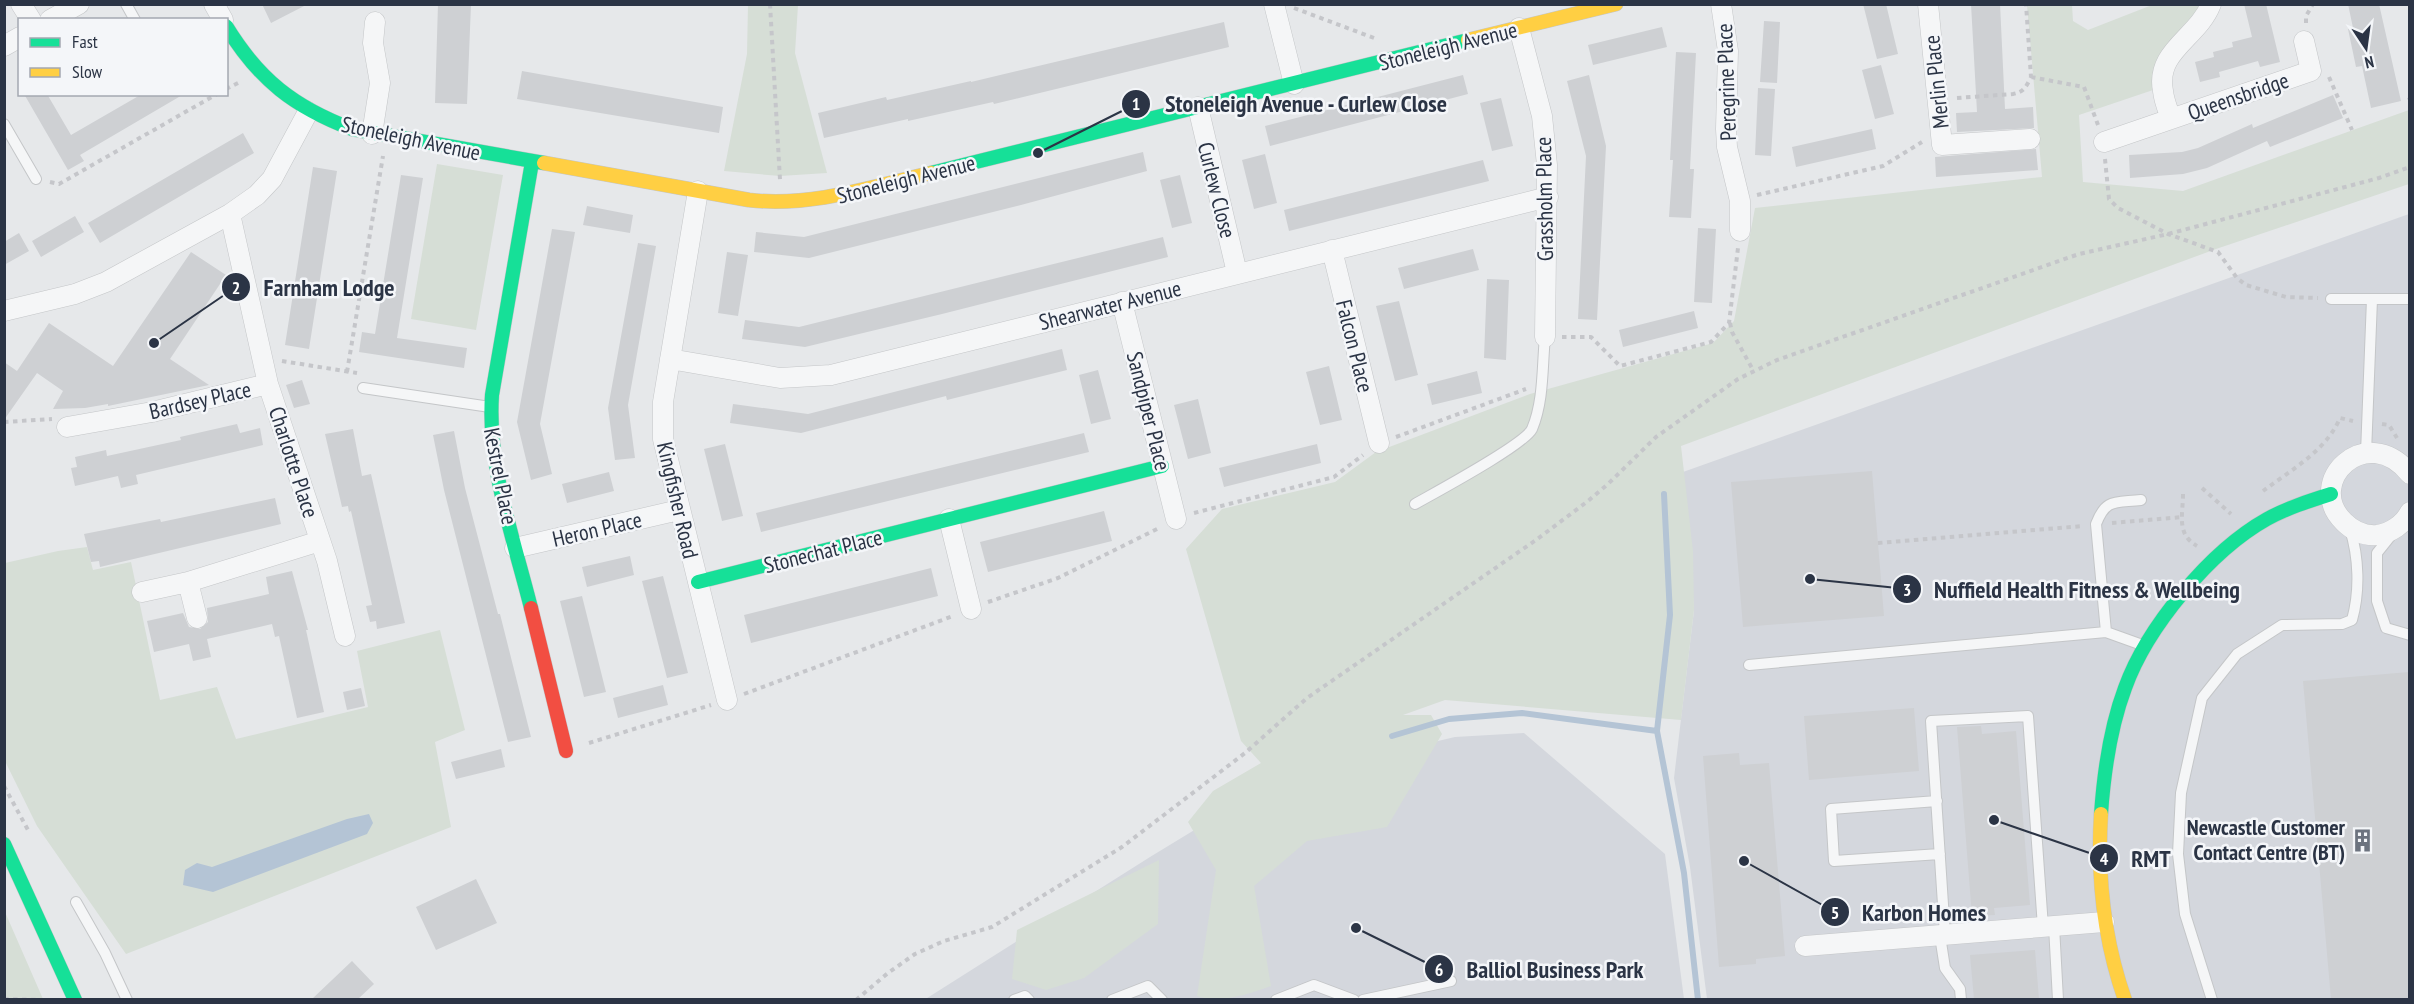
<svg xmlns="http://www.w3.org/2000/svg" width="2414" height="1004" viewBox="0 0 2414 1004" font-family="'PT Sans Narrow',sans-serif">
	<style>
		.built { fill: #d4d7dd }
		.green { fill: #d6ded6 }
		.water { fill: #b4c4d5 }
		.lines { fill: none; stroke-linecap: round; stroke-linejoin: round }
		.stream { stroke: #b4c4d5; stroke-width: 6 }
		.building { fill: #ced0d3 }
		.lane-casing { stroke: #c4c6c8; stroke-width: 12 }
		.street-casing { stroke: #c4c6c8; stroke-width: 21 }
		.fast-casing { stroke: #c4c6c8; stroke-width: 15 }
		.slow-casing { stroke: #c4c6c8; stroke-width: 15 }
		.jam-casing { stroke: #c4c6c8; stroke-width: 15 }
		.path { stroke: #c5c6ca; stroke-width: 4; stroke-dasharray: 4.5 4.5; stroke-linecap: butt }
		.lane { stroke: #f5f6f7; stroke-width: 10 }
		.street { stroke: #f5f6f7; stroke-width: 20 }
		.fast { stroke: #16e098; stroke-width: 14 }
		.slow { stroke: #ffcf43; stroke-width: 14 }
		.jam { stroke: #f24e42; stroke-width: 14 }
		.labels { text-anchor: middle; stroke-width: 5; stroke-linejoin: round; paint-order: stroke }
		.street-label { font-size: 22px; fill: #2b3445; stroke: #f4f6f9 }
		.poi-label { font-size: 22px; font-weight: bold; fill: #2b3445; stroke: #f4f6f9; text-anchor: end }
		.leader { fill: none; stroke: #2b3445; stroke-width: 2 }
		.callout-dot { fill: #2b3445; stroke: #f4f6f9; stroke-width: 2 }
		.mark-label { font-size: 18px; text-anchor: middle; font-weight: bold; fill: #fff }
		.callout-label { font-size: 24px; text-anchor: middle; font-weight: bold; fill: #2b3445; stroke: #f4f6f9; stroke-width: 5; stroke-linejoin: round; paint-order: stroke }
	</style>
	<rect width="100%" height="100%" fill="#e6e8ea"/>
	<!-- built -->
	<path class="built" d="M2409 214V999H1707L1690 867 1674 778 1694 610 1683 472Z
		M1524 733 1665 854 1684 999 924 1000 1150 857 1280 778 1455 737Z"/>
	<!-- green -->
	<path class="green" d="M748 5H798L795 53 827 173 780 176 724 171 747 54Z
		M2027 5H2072L2073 21 2088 30 2152 5H2200L2156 89 2079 115 2083 182 2183 191 2409 110V184L2216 249 1681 446 1693 551 1694 610 1681 720 1445 700 1403 715H1431L1442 734 1387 827 1307 841 1254 886 1271 986C1249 994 1219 1004 1197 996L1216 870 1188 822 1213 791 1261 763 1241 741 1186 549 1222 509 1335 482 1376 452 1530 394 1713 343 1734 321 1755 208 2042 177Z
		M437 164 503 175 476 330 411 319Z
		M87 547 93 570 131 562 160 700 217 687 236 739 368 707 357 651 440 630 465 730 435 742 451 827 126 954 37 826 5 761V563L58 551Z
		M1159 860 1158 924 1084 978 1046 990 1012 979 1017 930Z
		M4 912H5L43 999H5Z"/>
	<!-- water -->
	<path class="water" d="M369 814 373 823 367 834 213 892 183 885 185 870 197 863 212 867 347 819Z"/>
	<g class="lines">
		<!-- stream -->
		<path class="stream" d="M1664 494 1670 615 1657 731 1684 873 1698 1000
			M1392 736 1449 719 1522 713 1657 731"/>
	</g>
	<!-- building -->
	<path class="building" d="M262 4H308L271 23Z
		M438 4H471L467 104 435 103Z
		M1863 4H1886L1898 54 1877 59Z
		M1971 4H2000L2005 109 2033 107 2034 128 1957 132 1956 113 1977 112Z
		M2244 4H2266L2280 62 2260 67 2258 61 2219 72 2220 77 2200 82 2195 62 2214 57 2213 52 2233 47 2232 42 2252 37Z
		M2348 4H2379L2401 101 2371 108 2362 66 2356 67 2348 29 2353 28Z
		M1764 21 1780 22 1777 83 1760 82Z
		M1224 22 1229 47 994 104 993 102 908 121V119L824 138 818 113 886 97 887 100 971 81V82Z
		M1662 27 1667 47 1593 65 1588 45Z
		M1676 52 1696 53 1690 169H1694L1691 218 1669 217 1673 160H1670Z
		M1881 65 1894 114 1875 119 1862 70Z
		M522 71 723 107 719 133 517 99Z
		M1463 75 1468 94 1270 146 1265 126Z
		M1589 75 1606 146 1597 320 1578 319 1586 156 1567 81Z
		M1758 88 1775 89 1771 156 1755 155Z
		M24 94H47L71 135 142 94H184L80 155 84 161 68 170Z
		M2333 95 2343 118 2270 147 2267 141 2207 168 2183 174 2130 178 2129 155 2182 152 2198 148 2252 124 2253 128Z
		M1501 98 1513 146 1492 151 1480 103Z
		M1872 129 1876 149 1796 167 1792 147Z
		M243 133 254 153 100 243 88 223Z
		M2036 149 2038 170 1936 177 1935 157Z
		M1143 152 1147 171 1021 205 809 258 754 252 756 232 804 237Z
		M1265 154 1277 203 1254 209 1242 160Z
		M1483 160 1489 181 1289 231 1284 210Z
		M313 167 337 171 309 349 285 345Z
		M401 175 423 178 397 338 467 348 464 368 359 352 362 332 375 334Z
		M1180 175 1192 223 1172 228 1160 180Z
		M587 206 633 215 630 233 583 225Z
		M75 216 84 232 41 257 32 241Z
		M1698 228 1716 229 1712 303 1694 302Z
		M552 229 575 232 540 424 552 474 531 480 517 422Z
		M19 233 29 251 4 265V242Z
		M1163 237 1168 257 942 314 805 347 742 339 745 320 799 327Z
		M638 243 656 246 628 405 635 458 615 460 608 408Z
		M1473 249 1479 270 1404 289 1398 268Z
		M191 252 226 275 170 359 209 385 108 406V404L85 408 53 409 63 391 37 373 4 420V362L17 371 49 323 113 366Z
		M727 252 748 255 738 316 718 313Z
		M1487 279 1509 280 1506 360 1484 358Z
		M1399 301 1418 375 1395 381 1376 306Z
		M1694 311 1698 328 1623 347 1619 330Z
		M1062 349 1067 370 947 400 946 396 801 433 730 423 733 404 808 414Z
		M1329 366 1342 420 1320 425 1306 372Z
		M1098 370 1111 419 1091 424 1079 375Z
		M1477 371 1482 393 1432 405 1427 384Z
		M302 380 310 404 294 408 286 385Z
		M1198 399 1211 453 1188 459 1174 405Z
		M237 424 240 433 260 428 263 445 136 475 138 484 121 488 118 476 75 486 71 468 77 467 75 457 106 450 107 456 181 440 180 437Z
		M353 429 362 476 371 474 405 623 377 629 376 621 370 622 366 606 372 605 351 511 349 512 348 506 342 507 325 434Z
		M454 431 465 488 498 614H500L531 737 508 742 444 490 433 435Z
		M1084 433 1089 452 761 532 756 513Z
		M725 444 743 516 722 521 704 449Z
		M1317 444 1321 463 1224 487 1219 468Z
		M1872 471 1884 616 1743 627 1731 482Z
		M609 472 614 491 567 503 562 484Z
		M275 498 281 524 100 567 99 561 91 562 84 534 160 519 161 522Z
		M1104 511 1112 541 988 572 980 542Z
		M630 556 634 575 587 587 582 567Z
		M931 568 938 596 751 643 744 615Z
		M292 571 308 630H306L324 712 297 718 279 636 275 637 272 624 207 639 211 657 193 661 189 644 154 652 147 621 183 613 189 627 200 629 208 622 207 608 269 594 266 577Z
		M663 576 688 673 667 678 642 581Z
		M582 596 606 692 584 697 560 601Z
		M2409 672V999H2331L2303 681Z
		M663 685 668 705 618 718 613 698Z
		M361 688 365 706 347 710 343 692Z
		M1914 708 1919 771 1809 780 1804 716Z
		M1981 726 1982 734 2016 731 2030 905 1994 908 1995 915 1972 916 1957 727Z
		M501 749 505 767 456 779 451 762Z
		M1739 753 1740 765 1769 763 1785 956 1756 959V964L1719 967 1703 756Z
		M476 879 497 923 436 950 416 907Z
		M2035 950 2039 999H1974L1970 955Z
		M352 961 374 984 358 999H312Z"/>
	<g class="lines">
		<defs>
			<path id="lane" d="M126 4 135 20
				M4 124 36 179
				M2331 299H2372L2366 453
				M2372 299H2410
				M363 388 490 407
				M1415 504C1436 492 1524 445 1532 429 1544 401 1542 366 1545 337
				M2393 533 2377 553V601L2386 628 2410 635
				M2106 632 2096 524C2106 498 2115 503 2141 500
				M1749 665 2106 632 2145 646
				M1937 801 1831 809 1834 861 1940 854
				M76 902 105 953 127 1000
				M2054 926 2058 1000
				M1945 935 1931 721 2028 716 2043 927
				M1940 936 1945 968 1960 989 1961 1000
				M1014 1000 1025 996 1029 1000
				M1112 1000 1148 986 1162 1000
				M1276 1000 1314 985 1354 1000
				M1363 1000 1451 981
				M2212 1000 2185 914 2178 854 2181 793 2202 698 2237 654 2282 625 2342 624 2352 620C2360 591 2359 558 2350 529"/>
			<path id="street" d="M21 4 31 20
				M214 4 223 20
				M1274 4 1294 84
				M1721 4 1728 51 1726 129 1727 147 1740 201V231
				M1928 4 1942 145 2030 139
				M50 20 79 4
				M1519 28 1542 116 1547 165 1545 337
				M4 46 20 37
				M1198 107 1237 273
				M2171 119C2168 110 2164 101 2163 91 2155 51 2198 38 2211 4
				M372 134 380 83 373 43 375 22
				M2104 142 2311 71 2304 41
				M698 191 663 402V439L727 700
				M1332 250 1379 443
				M1122 302 1176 519
				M4 311 75 294 106 282 230 214 257 195 272 179 308 112
				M670 359 780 378 831 375 1548 197
				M268 384 327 561 345 636
				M67 427 152 412 268 384 230 214
				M2410 474C2367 420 2303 482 2344 522 2353 531 2365 536 2377 535 2391 533 2404 524 2410 512
				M949 519 971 609
				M515 548 679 510
				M188 582 197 618
				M142 592 188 582 320 541
				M1805 946 2104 922"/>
			<path id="fast" d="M226 26C259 80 294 107 352 129L544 163
				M931 173 1468 40
				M698 582 1162 466
				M531 608C514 540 487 465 492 395L532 162
				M2101 814C2104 771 2110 728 2125 688 2147 627 2210 551 2267 519 2287 508 2309 501 2331 494
				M4 844 75 1000"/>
			<path id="slow" d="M1468 40 1616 4
				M544 163 749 200C812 207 871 187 931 173
				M2101 814C2097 878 2104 940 2125 1000"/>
			<path id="jam" d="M531 608 566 751"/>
		</defs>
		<!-- lane casing -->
		<use href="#lane" class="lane-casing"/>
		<!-- street casing -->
		<use href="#street" class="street-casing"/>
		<!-- fast casing -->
		<use href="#fast" class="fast-casing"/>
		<!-- slow casing -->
		<use href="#slow" class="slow-casing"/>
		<!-- jam casing -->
		<use href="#jam" class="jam-casing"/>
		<!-- path -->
		<path class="path" d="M770 4 780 180
			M1294 8 1374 38
			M2306 23V16L2313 4
			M2031 77 2084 87 2098 125
			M2329 77 2352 130
			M226 89 238 83
			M1957 98 2013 94C2024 92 2026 87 2031 77L2026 4
			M2408 100 2410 99
			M2105 159 2109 199 2118 208 2168 234 2218 252 2237 278 2246 285 2286 297 2318 298
			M50 182 59 184 217 94
			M1757 195 1883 166 1922 142
			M1730 323 1732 332 1753 370
			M1562 337H1591L1620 366 1711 342 1729 323 1738 248
			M282 361 357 373
			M347 372 383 156
			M4 422 52 419
			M2382 424 2389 425 2397 438
			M1396 437 1526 389
			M2202 488 2231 514
			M2263 491C2291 470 2326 451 2340 418L2353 421
			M2183 494C2183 515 2176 534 2197 546
			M1194 513 1334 477 1363 455
			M2112 523 2183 517
			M1878 543 2083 526
			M988 602 1058 578 1159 528
			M744 694 953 616
			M589 743 711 705
			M4 786 28 830
			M4 999 42 1000
			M856 1000 888 973 915 954 944 941 992 927 1122 847 1245 753 1307 698 1536 540 1588 501 1608 484 1656 437 1738 379 1777 360 2079 254 2168 234 2379 178 2410 167"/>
		<!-- lane -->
		<use href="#lane" class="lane"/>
		<!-- street -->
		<use href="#street" class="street"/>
		<!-- fast -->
		<use href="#fast" class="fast"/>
		<!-- slow -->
		<use href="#slow" class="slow"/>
		<!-- jam -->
		<use href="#jam" class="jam"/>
	</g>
	<!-- icons -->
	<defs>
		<symbol id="building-bare" viewBox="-9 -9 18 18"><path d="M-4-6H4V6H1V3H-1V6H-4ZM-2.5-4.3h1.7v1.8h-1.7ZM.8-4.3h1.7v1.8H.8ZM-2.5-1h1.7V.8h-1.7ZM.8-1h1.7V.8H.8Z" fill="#6c737f" stroke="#f4f6f9" stroke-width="2.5" paint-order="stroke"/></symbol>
	</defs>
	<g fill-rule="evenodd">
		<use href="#building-bare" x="2346" y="824" width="33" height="33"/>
	</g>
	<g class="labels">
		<!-- street labels -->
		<g class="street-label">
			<text transform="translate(1448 46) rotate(-14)" y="8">Stoneleigh Avenue</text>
			<text transform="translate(1726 82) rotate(-92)" y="8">Peregrine Place</text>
			<text transform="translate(1936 82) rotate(-96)" y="8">Merlin Place</text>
			<text transform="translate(2238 96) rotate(-19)" y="8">Queensbridge</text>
			<text transform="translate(411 138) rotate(12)" y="8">Stoneleigh Avenue</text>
			<text transform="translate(906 179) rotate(-14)" y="8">Stoneleigh Avenue</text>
			<text transform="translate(1217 190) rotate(76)" y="8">Curlew Close</text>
			<text transform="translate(1544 199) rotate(-91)" y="8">Grassholm Place</text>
			<text transform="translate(1110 305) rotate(-14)" y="8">Shearwater Avenue</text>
			<text transform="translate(1355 346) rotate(76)" y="8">Falcon Place</text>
			<text transform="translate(200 400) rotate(-13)" y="8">Bardsey Place</text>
			<text transform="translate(1149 411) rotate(76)" y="8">Sandpiper Place</text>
			<text transform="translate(294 462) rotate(72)" y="8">Charlotte Place</text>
			<text transform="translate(501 476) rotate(79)" y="8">Kestrel Place</text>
			<text transform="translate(678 500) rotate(77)" y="8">Kingfisher Road</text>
			<text transform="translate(597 529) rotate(-13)" y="8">Heron Place</text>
			<text transform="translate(823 551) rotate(-14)" y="8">Stonechat Place</text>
		</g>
		<!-- poi labels -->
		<g class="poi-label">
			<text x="2345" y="835">Newcastle Customer<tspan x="2345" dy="25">Contact Centre (BT)</tspan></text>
		</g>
	</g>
	<!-- callouts -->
	<path class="leader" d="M1038 153L1136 104M154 343L236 287M1810 579L1907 589M1994 820L2104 858M1744 861L1835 912M1356 928L1439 969"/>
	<g class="callout-dot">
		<circle cx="1038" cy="153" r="6"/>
		<circle cx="154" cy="343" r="6"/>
		<circle cx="1810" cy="579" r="6"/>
		<circle cx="1994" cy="820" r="6"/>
		<circle cx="1744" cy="861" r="6"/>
		<circle cx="1356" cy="928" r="6"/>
		<circle cx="1136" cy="104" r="15"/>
		<circle cx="236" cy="287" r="15"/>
		<circle cx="1907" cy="589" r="15"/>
		<circle cx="2104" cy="858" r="15"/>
		<circle cx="1835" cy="912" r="15"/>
		<circle cx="1439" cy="969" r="15"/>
	</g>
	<g class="mark-label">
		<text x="1136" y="110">1</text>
		<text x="236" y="294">2</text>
		<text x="1907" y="596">3</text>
		<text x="2104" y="865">4</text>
		<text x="1835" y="919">5</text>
		<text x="1439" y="976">6</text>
	</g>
	<g class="callout-label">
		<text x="1306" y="112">Stoneleigh Avenue - Curlew Close</text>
		<text x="329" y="296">Farnham Lodge</text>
		<text x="2087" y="598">Nuffield Health Fitness &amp; Wellbeing</text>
		<text x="2151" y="867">RMT</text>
		<text x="1924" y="921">Karbon Homes</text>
		<text x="1555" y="978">Balliol Business Park</text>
	</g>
	<!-- border -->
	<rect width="2414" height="1004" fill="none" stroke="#2b3445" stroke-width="12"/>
	<!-- legend -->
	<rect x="18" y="18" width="210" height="78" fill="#f4f6f9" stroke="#a4a8b1" stroke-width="1.5"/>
	<rect x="30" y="38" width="30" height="9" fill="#16e098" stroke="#a4a8b1" stroke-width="1.5"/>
	<text x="72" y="48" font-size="18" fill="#2b3445">Fast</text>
	<rect x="30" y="68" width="30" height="9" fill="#ffcf43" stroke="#a4a8b1" stroke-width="1.5"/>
	<text x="72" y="78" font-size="18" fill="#2b3445">Slow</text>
	<!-- north arrow -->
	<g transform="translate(2366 48) rotate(167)" stroke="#f4f6f9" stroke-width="4.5" paint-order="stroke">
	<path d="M0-4.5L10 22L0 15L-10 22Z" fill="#2b3445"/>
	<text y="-9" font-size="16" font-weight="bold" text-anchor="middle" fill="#2b3445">N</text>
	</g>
</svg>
